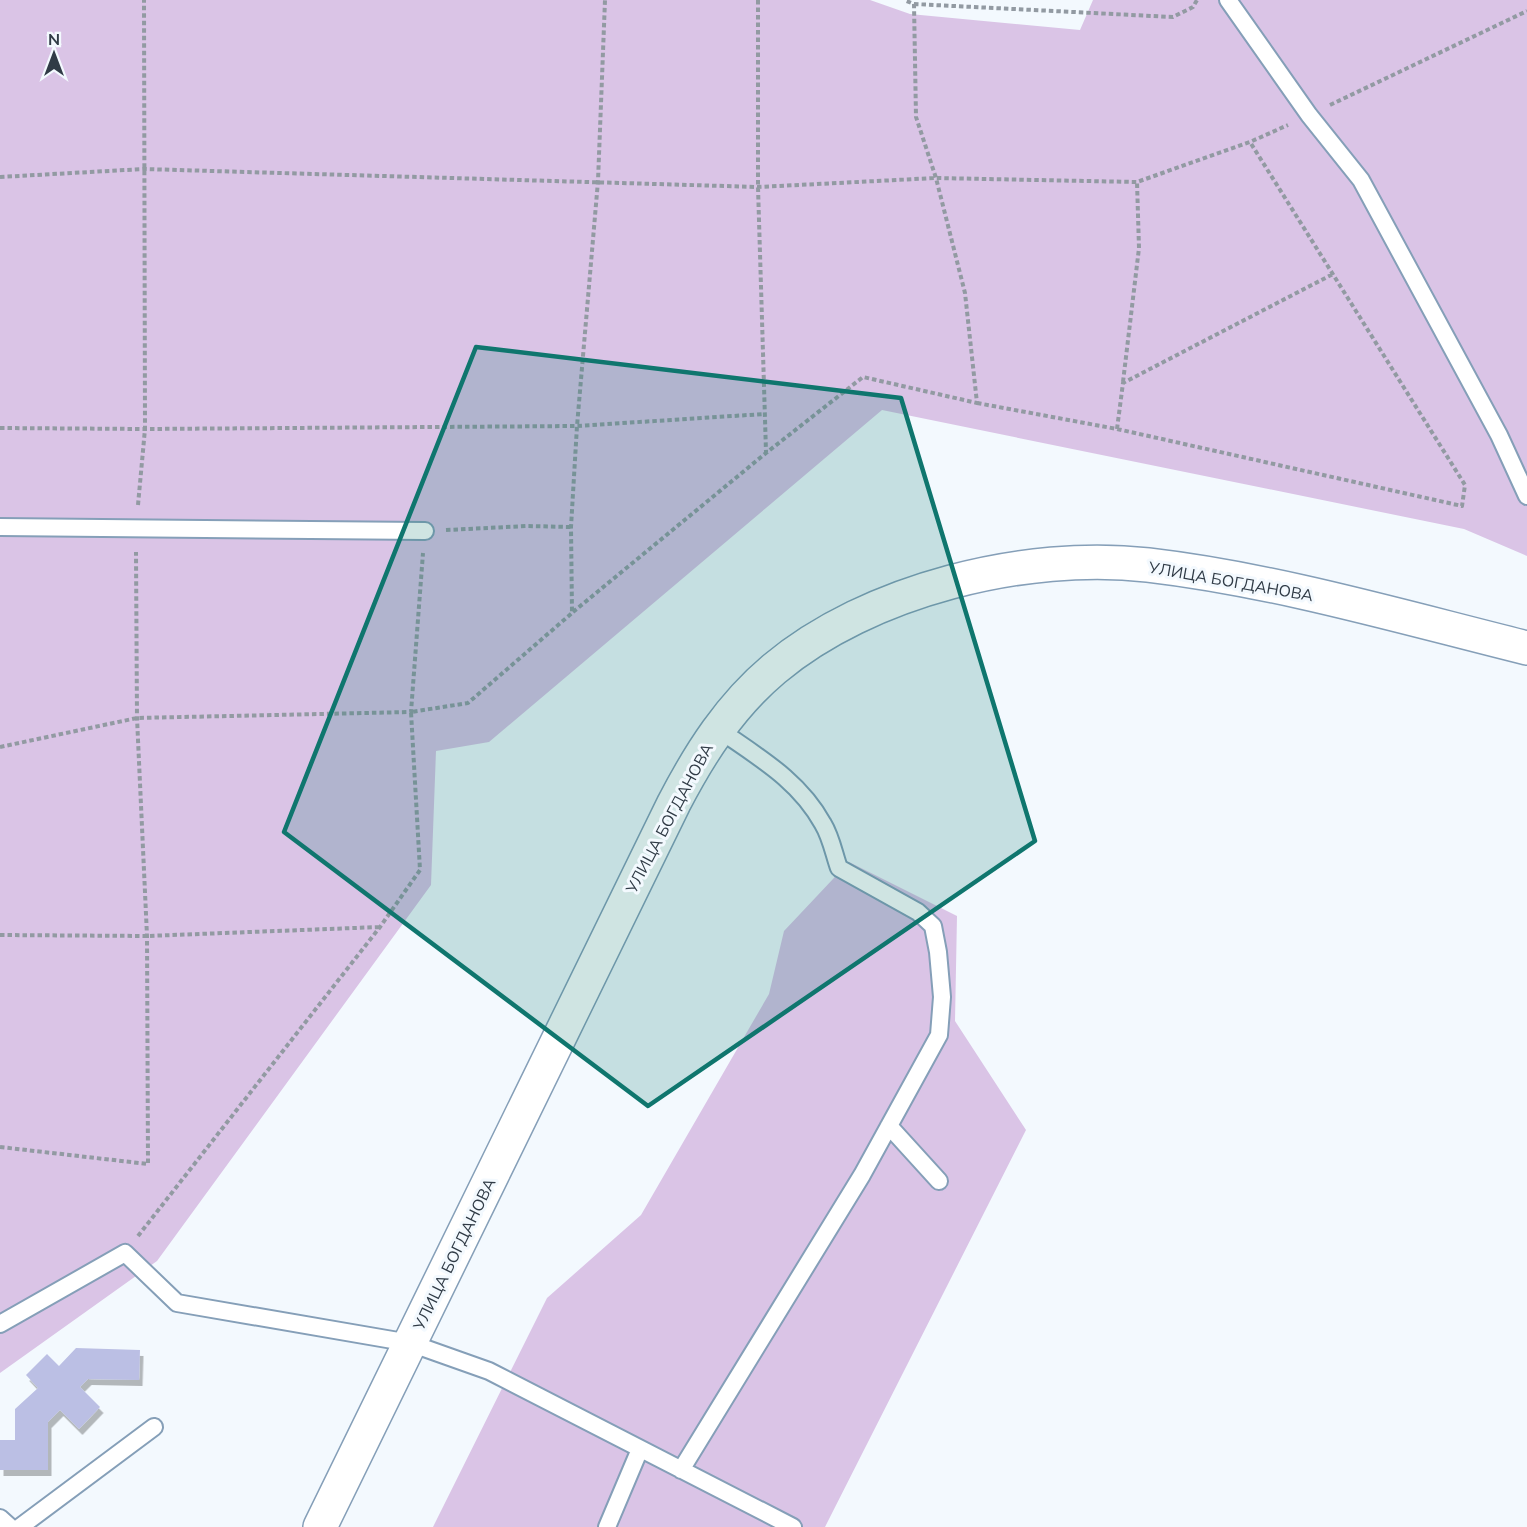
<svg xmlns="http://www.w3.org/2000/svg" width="1527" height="1527" viewBox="0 0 1527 1527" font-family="Mulish,sans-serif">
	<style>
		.green { fill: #dac4e6 }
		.building { fill: #bbbfe4; filter: url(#shadow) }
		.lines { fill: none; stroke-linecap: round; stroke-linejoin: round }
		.service-casing { stroke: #859fb8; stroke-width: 20 }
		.primary-casing { stroke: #859fb8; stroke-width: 36 }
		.path { stroke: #929aa2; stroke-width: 4; stroke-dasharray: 4.5 3; stroke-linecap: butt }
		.service { stroke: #fff; stroke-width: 16 }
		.primary { stroke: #fff; stroke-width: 33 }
		.marked { fill: #0f766e; fill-opacity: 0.2; stroke: #0f766e; stroke-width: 4.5; stroke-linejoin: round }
		.labels { text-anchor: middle; stroke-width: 6; stroke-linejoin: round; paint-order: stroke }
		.street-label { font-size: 16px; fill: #303b46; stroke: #f3f9fe }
	</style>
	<defs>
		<filter id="shadow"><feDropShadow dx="3.5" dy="6" stdDeviation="0" flood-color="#0004"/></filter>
	</defs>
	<rect width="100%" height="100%" fill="#f3f9fe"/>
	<!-- green -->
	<path class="green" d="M0 0H870L910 14 1080 30 1093 0H1527V556L1464 529 882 410 489 742 436 751 431 885 157 1261 0 1373Z
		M849 862 957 916 955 1021 1026 1130 825 1527H433L547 1298 641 1215 769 994 784 931Z"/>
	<!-- building -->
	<path class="building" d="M76 1348 140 1350 139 1380 88 1379 80 1387 100 1407 79 1429 60 1410 48 1422V1470H0V1440H15V1409L38 1388 26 1375 47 1354 59 1366Z"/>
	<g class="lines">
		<defs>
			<path id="service" d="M1228 0 1309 115 1361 180 1499 435 1527 496
				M0 527 425 531
				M889 1126 939 1181
				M0 1324 125 1253 177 1303 410 1343 489 1371 793 1527
				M681 1470 862 1175 939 1035 942 997 938 952 933 926 918 912 839 868C834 854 831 837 823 824 799 780 758 757 718 729
				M0 1518 10 1527
				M20 1527 154 1427
				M607 1527 640 1449"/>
			<path id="primary" d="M320 1527 674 803C700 753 730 706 774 669 868 590 1026 551 1148 565 1276 580 1402 617 1527 648"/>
		</defs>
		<!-- service casing -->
		<use href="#service" class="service-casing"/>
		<!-- primary casing -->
		<use href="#primary" class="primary-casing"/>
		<!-- path -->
		<path class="path" d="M758 0V187L766 452
			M914 4 1173 17 1193 7 1197 0
			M1330 105 1527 11
			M0 177 144 169 758 187 936 178 1137 182 1250 142 1288 125
			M1123 382 1139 248 1137 182
			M977 403 1117 429 1462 506 1465 485 1250 142
			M0 428 145 429 577 426 764 414
			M1117 429 1123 383 1333 274
			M138 505 145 429 144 0
			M446 530 527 526 571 527
			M573 612 766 453 863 377 977 403 965 293 936 178 916 117 914 4 904 0
			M0 747 137 718 411 712 423 553
			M0 935 147 936 380 927
			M0 1147 148 1164 147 936 137 718 136 552
			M138 1236 380 927 420 870 411 712 468 703 572 613 571 527 577 426 598 181 605 0"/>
		<!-- service -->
		<use href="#service" class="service"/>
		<!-- primary -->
		<use href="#primary" class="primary"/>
	</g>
	<!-- marked area -->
	<path class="marked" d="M476 347 901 398 1035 841 648 1106 284 832Z"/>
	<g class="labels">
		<!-- street labels -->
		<g class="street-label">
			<text transform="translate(1231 581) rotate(10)" y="6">УЛИЦА БОГДАНОВА</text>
			<text transform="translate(669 818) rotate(-62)" y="6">УЛИЦА БОГДАНОВА</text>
			<text transform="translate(454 1254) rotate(-64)" y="6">УЛИЦА БОГДАНОВА</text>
		</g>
	</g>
	<!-- north arrow -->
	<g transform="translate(54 54)" stroke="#f3f9fe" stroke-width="4.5" paint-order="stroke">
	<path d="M0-4.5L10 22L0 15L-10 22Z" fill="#303b46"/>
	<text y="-9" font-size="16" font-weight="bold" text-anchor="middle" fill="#303b46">N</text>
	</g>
</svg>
